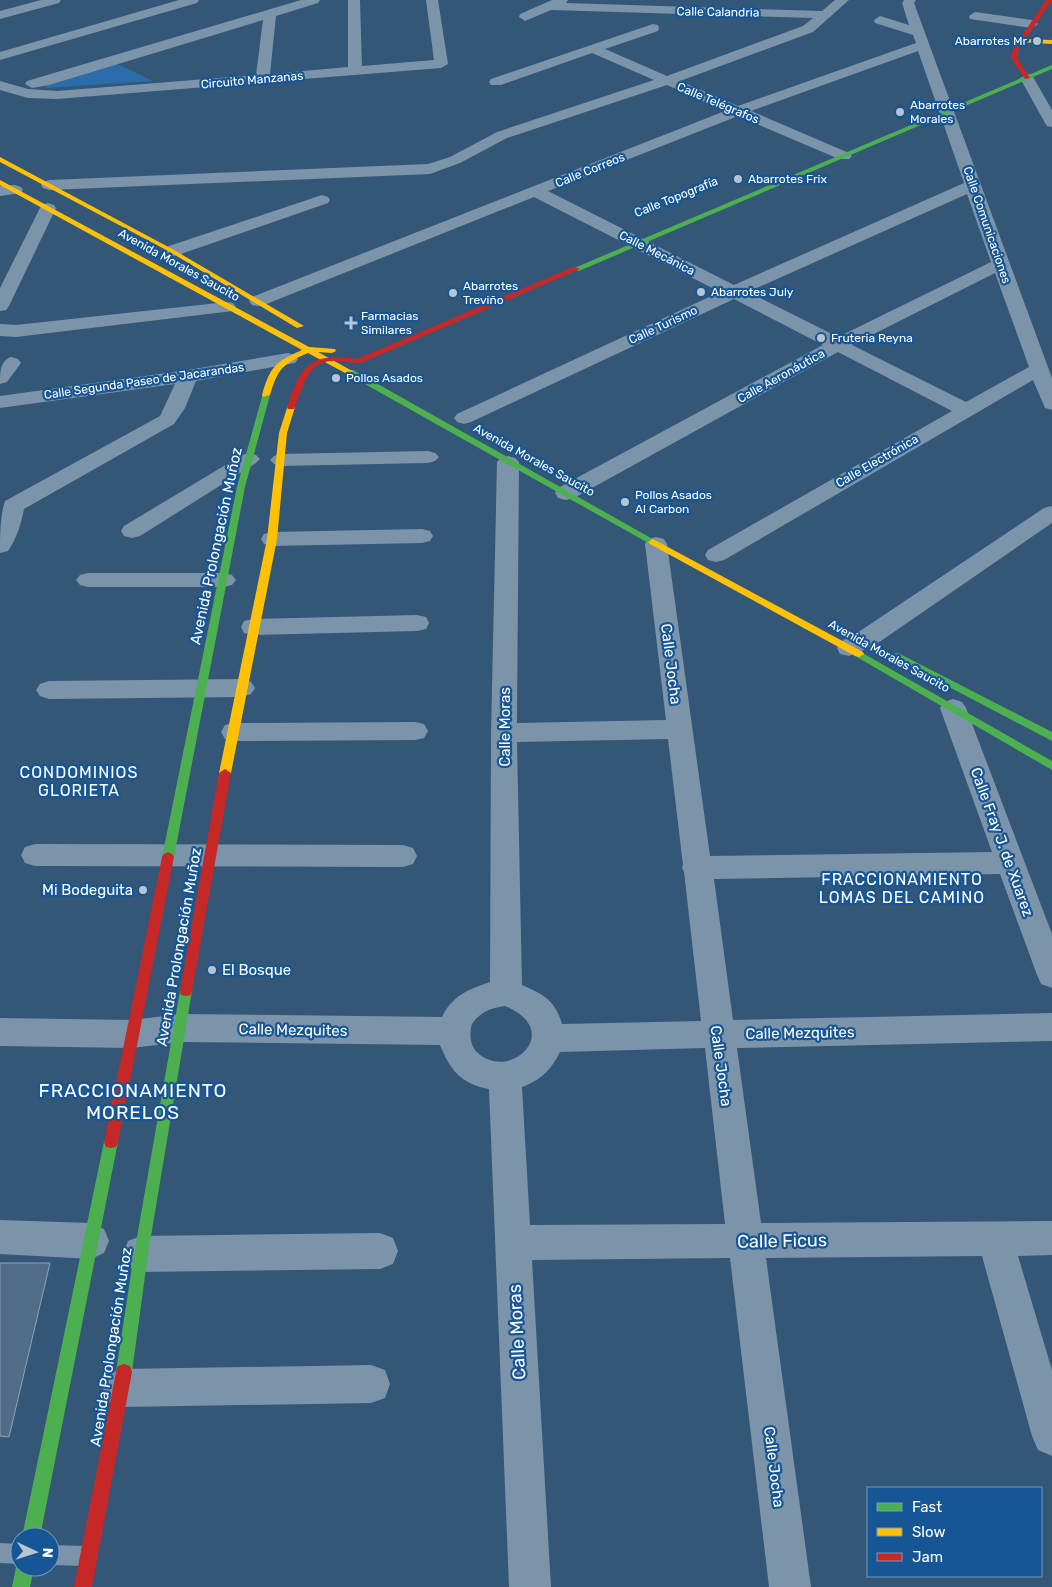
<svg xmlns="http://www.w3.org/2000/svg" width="1052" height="1587" viewBox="0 0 1052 1587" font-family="Rubik,sans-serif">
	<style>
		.green { fill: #2b6cab }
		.building { fill: #516c86; stroke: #91a5b8 }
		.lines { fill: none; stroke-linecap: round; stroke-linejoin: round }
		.lane { fill: #7c94aa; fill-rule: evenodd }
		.street { fill: #7c94aa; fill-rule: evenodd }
		.fast { fill: #4caf50; fill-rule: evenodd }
		.slow { fill: #ffc107; fill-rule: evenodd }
		.jam { fill: #c62828; fill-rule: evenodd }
		.poi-dot { fill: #b8c4cf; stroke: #175694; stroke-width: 2 }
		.labels { text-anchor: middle; stroke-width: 4.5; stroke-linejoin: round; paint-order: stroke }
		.far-street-label { font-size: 12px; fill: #fff; stroke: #175694 }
		.far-poi-label { font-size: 12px; fill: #fff; stroke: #175694; text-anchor: start }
		.street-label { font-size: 15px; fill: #fff; stroke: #175694 }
		.poi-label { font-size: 15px; fill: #fff; stroke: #175694; text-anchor: end }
		.neighbourhood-label { font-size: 16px; letter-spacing: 1px; fill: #fff; stroke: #175694 }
		.near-street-label { font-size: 18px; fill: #fff; stroke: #175694 }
		.near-neighbourhood-label { font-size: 19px; letter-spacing: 1px; fill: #fff; stroke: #175694 }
	</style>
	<rect width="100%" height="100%" fill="#345677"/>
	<!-- green -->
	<path class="green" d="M115 63 153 81 47 88 44 85Z"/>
	<!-- building -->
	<path class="building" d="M0 1263H50L9 1437 0 1436Z"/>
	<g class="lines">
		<!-- lane -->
		<path class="lane" d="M0 1543 20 1544V1564L0 1563Z
			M50 1545 86 1546 93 1549 96 1556 93 1563 86 1566 50 1565Z"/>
		<!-- street -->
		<path class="street" d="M41 0H61L59 3 0 19V11Z
			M179 0H199L197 3 0 60V52Z
			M301 0H320L318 3 276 16 270 74 348 67V0H360L362 66 434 60 426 0H438L448 64 441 68 57 99 28 98 0 90V81L28 89 57 91 256 75 263 20 49 85 32 88 25 84 27 81Z
			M552 0H568L566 3 822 11 835 0H849L813 32 680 81 738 106 916 43 913 35 875 23 874 20 880 16 909 25 902 3 904 0H916L914 3 1052 378V410L1045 408 1033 380 724 560 716 562 708 560 705 555 708 550 952 411 838 352 574 498 566 500 558 498 555 493 558 488 823 345 734 299 471 422 464 424 457 422 454 418 457 414 720 292 534 197 264 305 258 306 252 305 249 301 252 297 725 111 667 85 507 138 460 163 430 174 49 190 43 188 41 185 43 182 49 180 428 164 450 157 497 132 654 80 592 53 501 85H491L489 82 491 79 653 24 658 25 659 28 658 31 605 49 667 76 803 26 813 18 551 10 525 21 519 17 520 14ZM918 51 964 183 734 285 548 191 738 116 839 159H849L852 156 849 153 751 111ZM967 194 991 262 838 337 748 292ZM995 273 1029 367 966 402 852 345Z
			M975 12 1032 20 1038 24 1032 28 970 19 969 16Z
			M1027 74 1032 75 1052 110V127L1047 126 1045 123 1020 78Z
			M15 185 21 187 23 190 21 193 0 196V186Z
			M322 195 328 197 330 200 328 203 178 255 172 256 166 255 163 251 166 247Z
			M48 203 54 205 56 208 9 306 6 310 0 311V288L40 208 42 205Z
			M227 302 233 303 236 307 233 311 16 337 0 336V324L16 325Z
			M288 353 295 355 298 359 295 363 196 381 185 408 174 424 24 509C21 524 17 538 8 551L0 553C0 537 0 515 5 501L160 416 175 384 0 408V396L188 370Z
			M11 357 18 359 21 363 7 382 0 384C0 372 0 361 11 357Z
			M428 451 435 453 439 457 435 461 428 463 281 466 274 464 270 460 274 456 281 454Z
			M249 453 256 455 260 459 256 463 140 536 132 538 124 536 121 531 124 526 242 455Z
			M508 456 515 458 519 462 517 723 666 720 645 544 648 539 656 537 664 539 667 544 710 856 992 852 940 708 944 702 953 699 962 702 966 708 1052 934V988L1041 984 1037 975 1000 874 714 879 733 1020 1052 1013V1041L737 1048 761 1223 1052 1221V1255L1018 1256 1052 1370V1456L1038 1450 1032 1436 982 1256 766 1258 811 1587H769L730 1258 532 1260 551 1587H509L489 1089C461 1084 450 1070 440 1045L181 1042 132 1048 0 1046V1018L132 1020 181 1014 442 1017C452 996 469 989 490 982L491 733 497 462 501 458ZM668 739 683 865 682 868 684 872 701 1021 562 1024C555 1000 543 994 522 985L517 742ZM505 1006C565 1031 510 1082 478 1053 470 1046 469 1034 472 1024 480 1012 491 1008 505 1006ZM705 1048 725 1224 530 1225 522 1087C541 1080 551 1070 560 1052Z
			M1052 506V523L875 645 849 656 840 654 837 648 840 642 857 633 1044 508Z
			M422 529 430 531 433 536 430 541 422 543 272 546 264 544 261 539 264 534 272 532Z
			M88 573H224L232 575 236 580 232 585 224 587H88L80 585 76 580 80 575Z
			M417 615 426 617 429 623 426 629 417 631 253 635 244 633 241 627 244 621 253 619Z
			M242 679 251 682 255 688 251 694 242 697 49 699 40 696 36 690 40 684 49 681Z
			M415 722 424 724 428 731 424 738 415 740 234 741 225 739 221 732 225 725 234 723Z
			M35 844 403 845 413 848 417 856 413 864 403 867 35 866 25 863 21 855 25 847Z
			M0 1220 91 1223 104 1229 109 1241 104 1253 91 1259 0 1254Z
			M380 1233 393 1238 398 1251 393 1264 380 1269 141 1272 128 1267 123 1254 128 1241 141 1236Z
			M371 1365 385 1370 390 1384 385 1398 371 1403 122 1407 108 1402 103 1388 108 1374 122 1369Z"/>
		<!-- fast -->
		<path class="fast" d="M1052 65V69L579 271 572 269Z
			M347 370H353L658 542 653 545 650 544 347 374Z
			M263 393 270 395 245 487 174 857 172 860H164L162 857 237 487Z
			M859 651 1052 761V770L855 656 854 654Z
			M898 653 1052 732V741L894 658 893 656 894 654Z
			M186 986 191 987 192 991 148 1254 132 1372 130 1378 124 1380 118 1378 116 1372 134 1254 180 991 181 987Z
			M111 1136 116 1137 118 1142 40 1537H22L104 1142 106 1137Z
			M20 1560V1567H34L30 1587H12L16 1567Z"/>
		<!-- slow -->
		<path class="slow" d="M1022 39 1052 40V44L1020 42Z
			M0 157 174 250 304 326 297 328 170 252 0 162Z
			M0 180 309 347 335 349 336 351 332 353 318 352 354 372 347 374 308 353C283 364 278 368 270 395L263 397 262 395C270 367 275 362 302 350L0 185Z
			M288 405H294L295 407 287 433 277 539 231 773 225 777 219 773 267 539 279 433Z
			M653 539 863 652 864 654 859 657 855 656 650 544 648 542Z"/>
		<!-- jam -->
		<path class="jam" d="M1046 0H1052L1019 49 1017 58 1030 78 1025 79 1011 58 1013 49Z
			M573 267 580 269 361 363C352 364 343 361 333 361 306 361 303 390 294 409H288L287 407C301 364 311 352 357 359Z
			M225 769 231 773 192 991 191 995 186 996 181 995 180 991 219 773Z
			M168 852 172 854 174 857 118 1142 116 1147 111 1148 106 1147 104 1142 162 857 164 854Z
			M124 1364 130 1366 132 1372 92 1587H74L116 1372 118 1366Z"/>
	</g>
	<!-- markers -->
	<g class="poi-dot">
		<circle cx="1037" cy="41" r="5"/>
		<circle cx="900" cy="112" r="5"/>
		<circle cx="738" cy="179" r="5"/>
		<circle cx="701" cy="292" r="5"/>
		<circle cx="453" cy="293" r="5"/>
		<path d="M348.5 315.5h5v5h5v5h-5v5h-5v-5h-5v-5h5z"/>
		<circle cx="821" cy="338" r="5"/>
		<circle cx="336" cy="378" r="5"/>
		<circle cx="625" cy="502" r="5"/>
		<circle cx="143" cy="890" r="5"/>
		<circle cx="212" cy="970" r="5"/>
	</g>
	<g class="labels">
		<!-- far-street labels -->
		<g class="far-street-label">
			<text transform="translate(718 12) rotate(1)" y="4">Calle Calandria</text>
			<text transform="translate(252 80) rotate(-5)" y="4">Circuito Manzanas</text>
			<text transform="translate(718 103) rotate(23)" y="4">Calle Telégrafos</text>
			<text transform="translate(590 170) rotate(-22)" y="4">Calle Correos</text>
			<text transform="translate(676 197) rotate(-22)" y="4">Calle Topografía</text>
			<text transform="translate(987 225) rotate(71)" y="4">Calle Comunicaciones</text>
			<text transform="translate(657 253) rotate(27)" y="4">Calle Mecánica</text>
			<text transform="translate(179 265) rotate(29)" y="4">Avenida Morales Saucito</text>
			<text transform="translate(663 325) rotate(-25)" y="4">Calle Turismo</text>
			<text transform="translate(781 376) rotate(-29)" y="4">Calle Aeronáutica</text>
			<text transform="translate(144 381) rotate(-8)" y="4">Calle Segunda Paseo de Jacarandas</text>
			<text transform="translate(534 460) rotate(29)" y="4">Avenida Morales Saucito</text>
			<text transform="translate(877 461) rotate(-30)" y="4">Calle Electrónica</text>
			<text transform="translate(889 656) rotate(29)" y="4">Avenida Morales Saucito</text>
		</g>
		<!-- far-poi labels -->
		<g class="far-poi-label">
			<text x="1027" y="45" text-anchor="end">Abarrotes Mr</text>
			<text x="910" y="109">Abarrotes<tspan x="910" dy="14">Morales</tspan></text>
			<text x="748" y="183">Abarrotes Frix</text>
			<text x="463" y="290">Abarrotes<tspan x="463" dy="14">Treviño</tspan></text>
			<text x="711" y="296">Abarrotes July</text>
			<text x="361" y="320">Farmacias<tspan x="361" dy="14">Similares</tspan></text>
			<text x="831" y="342">Fruteria Reyna</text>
			<text x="346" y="382">Pollos Asados</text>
			<text x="635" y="499">Pollos Asados<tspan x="635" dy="14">Al Carbon</tspan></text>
		</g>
		<!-- street labels -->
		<g class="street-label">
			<text transform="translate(216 546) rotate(-78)" y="5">Avenida Prolongación Muñoz</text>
			<text transform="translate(671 664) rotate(83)" y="5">Calle Jocha</text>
			<text transform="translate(505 727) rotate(-90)" y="5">Calle Moras</text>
			<text transform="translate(1002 842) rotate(70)" y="5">Calle Fray J. de Xuarez</text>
			<text transform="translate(179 947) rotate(-80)" y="5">Avenida Prolongación Muñoz</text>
			<text transform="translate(293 1030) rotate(1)" y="5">Calle Mezquites</text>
			<text transform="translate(800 1033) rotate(-1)" y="5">Calle Mezquites</text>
			<text transform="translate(721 1066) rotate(82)" y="5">Calle Jocha</text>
			<text transform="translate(111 1347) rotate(-81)" y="5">Avenida Prolongación Muñoz</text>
			<text transform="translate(774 1467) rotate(83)" y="5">Calle Jocha</text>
		</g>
		<!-- poi labels -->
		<g class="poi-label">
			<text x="133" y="895">Mi Bodeguita</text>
			<text x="222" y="975" text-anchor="start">El Bosque</text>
		</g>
		<!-- neighbourhood labels -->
		<g class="neighbourhood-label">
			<text x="79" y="778">CONDOMINIOS<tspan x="79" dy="18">GLORIETA</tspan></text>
			<text x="902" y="885">FRACCIONAMIENTO<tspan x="902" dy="18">LOMAS DEL CAMINO</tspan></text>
		</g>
		<!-- near-street labels -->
		<g class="near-street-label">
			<text transform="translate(782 1241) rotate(-1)" y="6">Calle Ficus</text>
			<text transform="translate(517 1332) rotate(-93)" y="6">Calle Moras</text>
		</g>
		<!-- near-neighbourhood labels -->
		<g class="near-neighbourhood-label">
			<text x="133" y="1097">FRACCIONAMIENTO<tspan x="133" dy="22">MORELOS</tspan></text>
		</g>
	</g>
	<!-- legend -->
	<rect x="867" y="1487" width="175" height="90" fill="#175694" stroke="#749abf"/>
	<rect x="877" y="1503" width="25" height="8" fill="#4caf50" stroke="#749abf"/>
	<text x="912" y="1512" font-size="15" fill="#ffffff">Fast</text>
	<rect x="877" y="1528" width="25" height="8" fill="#ffc107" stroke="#749abf"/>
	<text x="912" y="1537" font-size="15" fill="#ffffff">Slow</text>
	<rect x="877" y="1553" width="25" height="8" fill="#c62828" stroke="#749abf"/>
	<text x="912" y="1562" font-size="15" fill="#ffffff">Jam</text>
	<!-- north arrow -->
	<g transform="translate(35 1552) rotate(94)"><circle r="24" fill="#175694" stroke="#749abf"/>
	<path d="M0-4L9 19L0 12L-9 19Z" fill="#b8c4cf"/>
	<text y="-8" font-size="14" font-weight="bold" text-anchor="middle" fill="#ffffff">N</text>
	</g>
</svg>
